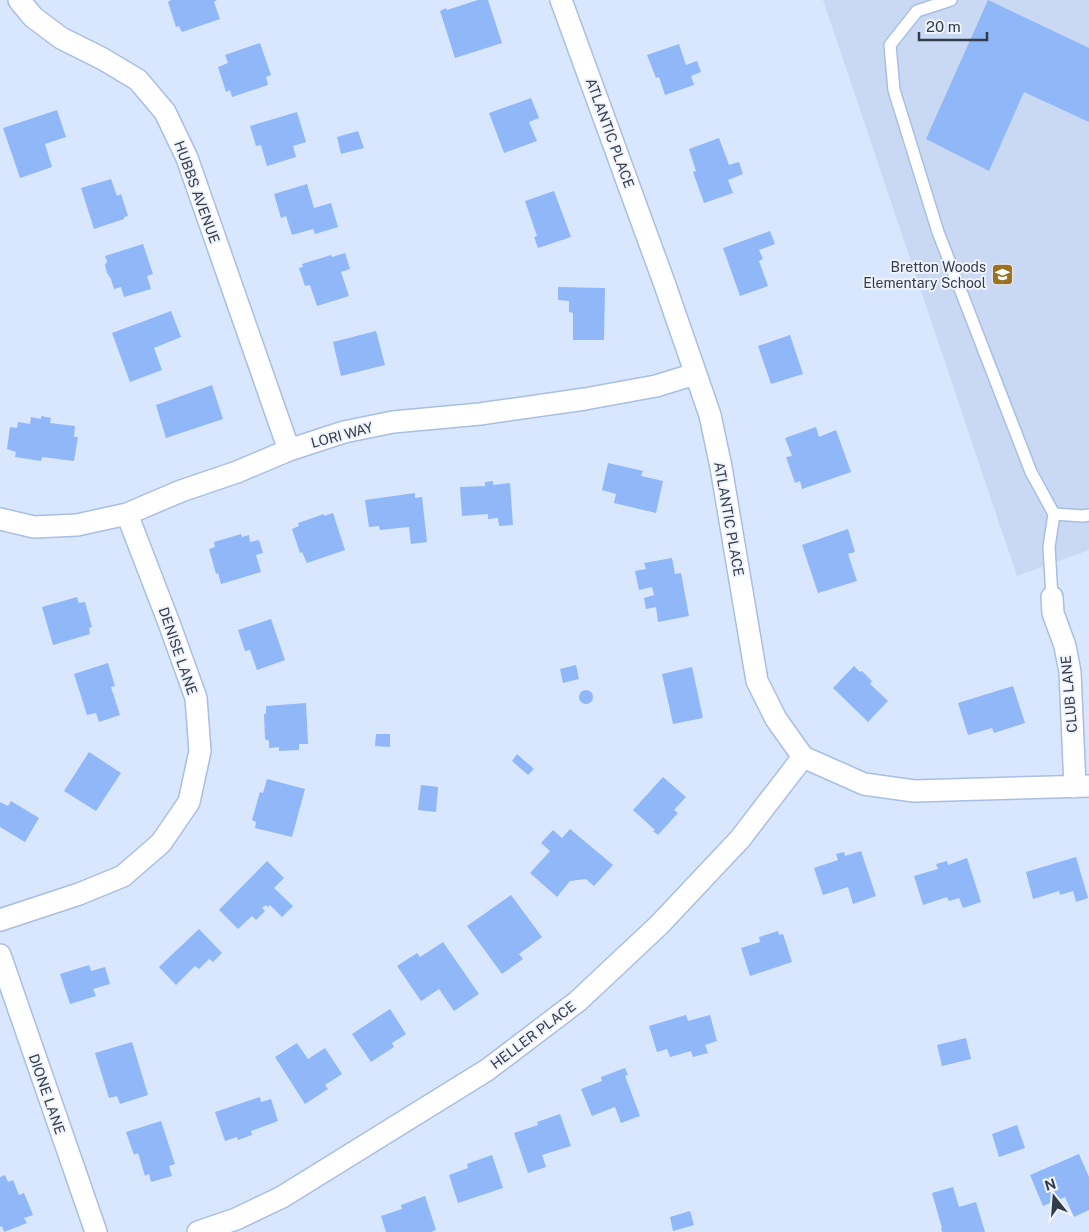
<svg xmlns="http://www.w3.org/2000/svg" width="1089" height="1232" viewBox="0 0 1089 1232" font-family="'Public Sans',sans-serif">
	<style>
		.built { fill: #c9d8f3 }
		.building { fill: #90b7f7 }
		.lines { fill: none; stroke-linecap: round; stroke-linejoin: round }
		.service-casing { stroke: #a8bee3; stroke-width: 14 }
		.minor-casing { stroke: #a8bee3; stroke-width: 24 }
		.service { stroke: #fff; stroke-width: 11 }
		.minor { stroke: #fff; stroke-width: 21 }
		.labels { text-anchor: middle; stroke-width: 4; stroke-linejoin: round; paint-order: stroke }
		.street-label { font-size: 14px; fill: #333c4b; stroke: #eff3fb }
		.poi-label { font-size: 14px; fill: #333c4b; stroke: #eff3fb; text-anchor: end }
	</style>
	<rect width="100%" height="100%" fill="#d9e7fe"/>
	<!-- built -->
	<path class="built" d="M823 0H1089V550L1017 576Z"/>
	<!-- building -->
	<path class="building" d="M171 0H217L214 2 220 19 182 32 179 26 176 27 168 2Z
		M478 0H488L502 43 455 58 440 11 446 8 447 10Z
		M988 0 1089 48V122L1024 92 989 171 926 139Z
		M260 43 271 75 266 77 268 85 232 97 230 90 226 92 218 67 228 63 225 55Z
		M679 44 686 65 697 61 701 72 691 76 694 85 665 95 659 77 656 78 647 55Z
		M531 98 539 118 529 122 537 141 504 153 489 113Z
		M57 110 66 137 45 144 52 167 20 178 3 128Z
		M297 112 306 142 293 146 296 157 267 166 261 145 256 146 250 126Z
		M358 131 364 148 341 154 337 137Z
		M719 138 729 165 739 162 743 174 728 180 733 193 704 203 693 172 696 171 689 149Z
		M111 179 117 196 121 194 128 216 124 217V219L94 229 81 188Z
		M307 184 314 208 331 203 338 227 315 234 313 229 292 235 286 216 281 218 274 194Z
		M554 191 571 237 538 248 534 237 537 236 525 201Z
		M770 231 775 244 759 250 763 259 759 261 768 286 740 296 723 248Z
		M143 244 153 274 147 276 151 289 124 297 121 287 114 289 111 279 107 273 105 265 107 261 105 256Z
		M345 253 350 269 341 272 349 296 317 306 310 285 305 286 299 268 303 267 302 264 331 255 332 257Z
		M558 287 605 288 604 340H573V313L569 312V301L558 300Z
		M171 311 181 337 154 348 162 370 130 382 112 333Z
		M376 331 385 365 341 376 333 342Z
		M790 335 803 374 771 384 758 346Z
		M212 385 223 419 166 438 156 405Z
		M41 416 51 418 50 423 75 426 74 437H78L74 461 42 457 41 461 15 457 16 452 7 449 10 427 17 428 18 422 30 424 31 417 41 419Z
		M816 427 819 437 836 430 851 472 802 489 800 481 795 483 786 457 792 456 785 438Z
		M608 463 643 471 641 476 663 481 656 513 614 503 616 494 602 490Z
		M493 481V485L510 483 513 525 499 526 498 518 488 519V514L462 516 460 487 485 486V482Z
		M415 493V498L422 497 427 542 411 544 409 527 380 530 379 526 369 527 365 500Z
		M333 513 345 550 307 563 302 552 300 553 292 529 299 526 298 523 324 514V516Z
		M848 529 855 552 848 554 857 581 818 593 802 545Z
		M241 534 242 537 249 535 250 542 259 540 263 553 256 555 261 572 221 584 218 573 216 574 209 549 215 547 214 542Z
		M672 558 675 574 681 573 689 616 658 622 656 607 646 609 644 598 654 595 652 587 639 590 635 571 646 569 644 563Z
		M77 597 79 603 85 602 92 627 89 628 90 634 53 645 42 607Z
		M271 619 285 660 257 670 250 650 245 651 238 630Z
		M108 663 115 686 111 687 120 715 99 722 96 713 87 715 74 674Z
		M576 665 579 679 563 683 560 669Z
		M854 666 860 672 862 671 872 681 870 684 888 701 868 722 833 688Z
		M692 667 703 718 673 724 662 674Z
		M1013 686 1025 723 994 733 992 728 968 735 958 703Z
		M579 697a7 7 0 1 1 14 0a7 7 0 1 1-14 0Z
		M306 703 308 744H299V750L279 751V747L269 748V741L265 739 264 714H266V706Z
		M376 734H390V747L375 746Z
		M89 752 121 773 96 811 64 791Z
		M517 754 534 769 528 775 512 761Z
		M663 777 686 797 674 810 678 813 658 835 653 831 655 830 633 810Z
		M267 779 305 789 292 837 255 828 256 822 252 820 260 792 263 793Z
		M421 785 438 787 436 812 418 810Z
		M11 801 39 818 25 842 0 827V802L8 806Z
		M570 829 613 865 594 886 586 879 570 881 557 897 530 873 550 851 541 843 553 830 562 838Z
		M861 851 876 896 853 904 848 887 823 895 814 868 838 860 836 854 844 852 845 856Z
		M1076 857 1088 898 1076 902 1073 891 1060 895 1059 891 1033 899 1026 872Z
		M967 858 981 902 963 908 959 898 949 901 947 897 923 905 914 876 938 869 936 864 947 861 948 865Z
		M267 861 284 878 274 888 293 906 282 917 270 905 268 907 266 905 262 908 265 911 256 920 252 916 238 929 219 910Z
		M511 895 542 937 519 954 523 959 502 974 467 926Z
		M199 929 222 953 213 962 209 959 199 969 195 966 176 985 159 967Z
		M778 931 779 935 783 934 792 962 750 976 741 948 760 942 759 937Z
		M443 942 479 994 454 1011 439 989 421 1001 397 966 417 953 420 957Z
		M89 965 91 971 105 967 110 984 93 989 96 996 70 1004 60 974Z
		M390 1009 406 1034 392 1043 394 1047 371 1062 352 1034Z
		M686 1015 688 1021 710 1015 717 1041 705 1045 708 1053 693 1057 691 1051 670 1057 667 1049 657 1052 649 1026Z
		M966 1038 971 1059 942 1066 937 1045Z
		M132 1042 148 1095 120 1104 117 1096 109 1098 95 1053Z
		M297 1043 308 1059 325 1048 342 1074 325 1085 328 1089 305 1104 275 1057Z
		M625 1068 628 1075 625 1076 640 1116 621 1123 615 1107 592 1116 581 1089 602 1081 601 1077Z
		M260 1097 261 1102 271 1099 278 1121 251 1131 252 1135 238 1140 237 1137 225 1141 215 1112Z
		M560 1114 571 1146 542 1155 546 1167 528 1173 514 1133 538 1125 537 1122Z
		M161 1121 175 1164 169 1166 172 1176 151 1182 149 1174 145 1176 138 1153 134 1155 126 1132Z
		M1017 1125 1025 1148 999 1157 992 1134Z
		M1079 1154 1089 1177V1210L1074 1217 1065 1197 1043 1206 1030 1175Z
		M492 1155 503 1188 458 1203 449 1175 468 1168 467 1164Z
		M5 1175 8 1182 13 1180 19 1195 24 1193 33 1215 24 1218 27 1223 4 1232 2 1226 0 1227V1177Z
		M953 1187 959 1207 976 1202 985 1232H942L941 1228H942L932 1193Z
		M425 1196 436 1230 431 1232H386L381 1216 402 1209 401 1205Z
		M690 1211 694 1225 673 1231 670 1217Z"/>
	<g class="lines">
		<defs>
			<path id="service" d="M951 0 917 11 890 45 894 90 938 232 1031 472 1054 514
				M1054 514 1083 516 1089 515
				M1052 597 1049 547 1054 514"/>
			<path id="minor" d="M19 0 33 17 61 38 103 59 138 80 165 112 187 158 289 450
				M561 0 665 285 710 415 721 467 757 681 776 719 803 757 864 784 914 791 1089 786
				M0 519 34 527 77 525 127 514 181 491 237 472 289 450 344 432 393 422 480 414 585 399 656 386 695 374
				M1052 597 1053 613 1065 646 1070 672 1075 787
				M0 920 79 894 123 876 161 843 189 802 200 751 196 698 169 623 127 514
				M0 955 96 1232
				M198 1232 236 1219 282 1197 487 1070 578 1001 659 925 740 839 803 757"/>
		</defs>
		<!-- service casing -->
		<use href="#service" class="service-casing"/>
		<!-- minor casing -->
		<use href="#minor" class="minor-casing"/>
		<!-- service -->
		<use href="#service" class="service"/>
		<!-- minor -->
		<use href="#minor" class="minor"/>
	</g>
	<!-- icons -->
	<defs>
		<symbol id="school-square" viewBox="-11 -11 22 22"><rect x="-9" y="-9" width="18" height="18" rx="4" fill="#9b721f" stroke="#eff3fb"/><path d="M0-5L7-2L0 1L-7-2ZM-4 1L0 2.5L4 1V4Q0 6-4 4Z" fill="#fff"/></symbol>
	</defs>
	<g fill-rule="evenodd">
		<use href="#school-square" x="990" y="262" width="25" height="25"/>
	</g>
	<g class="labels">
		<!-- street labels -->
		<g class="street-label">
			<text transform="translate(610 133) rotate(70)" y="5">ATLANTIC PLACE</text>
			<text transform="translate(197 192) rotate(70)" y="5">HUBBS AVENUE</text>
			<text transform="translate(342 435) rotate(-15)" y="5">LORI WAY</text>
			<text transform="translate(729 519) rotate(80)" y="5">ATLANTIC PLACE</text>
			<text transform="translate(178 651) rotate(71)" y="5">DENISE LANE</text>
			<text transform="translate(1069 694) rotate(-95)" y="5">CLUB LANE</text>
			<text transform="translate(533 1035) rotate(-37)" y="5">HELLER PLACE</text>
			<text transform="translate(47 1094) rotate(71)" y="5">DIONE LANE</text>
		</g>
		<!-- poi labels -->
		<g class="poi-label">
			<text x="986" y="272">Bretton Woods<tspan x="986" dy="16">Elementary School</tspan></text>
		</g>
	</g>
	<!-- north arrow -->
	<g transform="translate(1054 1197) rotate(343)" stroke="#eff3fb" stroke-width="4" paint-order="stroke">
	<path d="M0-4L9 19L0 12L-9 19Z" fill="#333c4b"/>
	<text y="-8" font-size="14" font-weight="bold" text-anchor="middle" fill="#333c4b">N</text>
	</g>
	<!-- scale -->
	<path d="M919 32v8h68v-8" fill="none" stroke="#333c4b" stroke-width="2.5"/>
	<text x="926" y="32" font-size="15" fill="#333c4b" stroke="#eff3fb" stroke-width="4" paint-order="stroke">20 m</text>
</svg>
